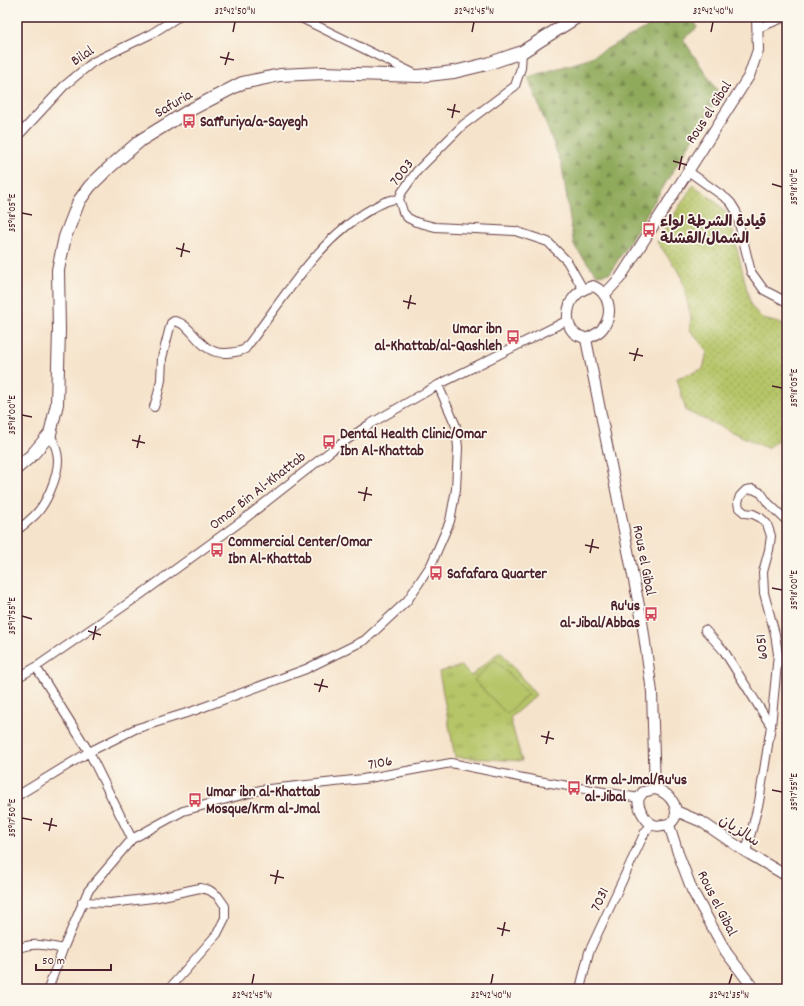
<svg xmlns="http://www.w3.org/2000/svg" width="804" height="1006" viewBox="0 0 804 1006" font-family="Dekko,'Playpen Sans Arabic',sans-serif">
	<style>
		.grass { fill: url(#grass-dots); stroke: #807249 }
		.forest { fill: url(#forest-firs); stroke: #6d6444 }
		.park { fill: url(#park-tufts); stroke: #807249 }
		.garden { fill: #b6c567; stroke: #807249 }
		.lines { fill: none; stroke-linecap: round; stroke-linejoin: round }
		.minor-casing { stroke: #643c43; stroke-width: 10 }
		.tertiary-casing { stroke: #643c43; stroke-width: 12 }
		.primary-casing { stroke: #643c43; stroke-width: 14 }
		.minor { stroke: #fff; stroke-width: 8 }
		.tertiary { stroke: #fff; stroke-width: 10 }
		.primary { stroke: #fff; stroke-width: 12 }
		.ticks { fill: none; stroke: #4a1f2b; stroke-width: 1.5 }
		.labels { text-anchor: middle; stroke-width: 3.5; stroke-linejoin: round; paint-order: stroke }
		.street-label { font-size: 15px; fill: #4a1f2b; stroke: #fbf7ec }
		.poi-label { font-size: 15px; font-weight: bold; fill: #4a1f2b; stroke: #fbf7ec; text-anchor: start }
		.neatline { fill: none; stroke: #4a1f2b; stroke-width: 1.5 }
		.ticks-label { font-size: 10px; text-anchor: middle; fill: #4a1f2b }
	</style>
	<defs>
		<pattern id="grass-dots" width="8" height="8" patternUnits="userSpaceOnUse"><rect width="8" height="8" fill="#b6c567"/><path d="M2 2h.1M6 6h.1" fill="none" stroke="#969f55" stroke-width="1.8" stroke-linecap="round"/></pattern>
		<pattern id="forest-firs" width="22" height="20" patternUnits="userSpaceOnUse"><rect width="22" height="20" fill="#90aa5c"/><path d="M5 1l3.5 6h-7zM16 11l3.5 6h-7z" fill="#788a4c"/></pattern>
		<pattern id="park-tufts" width="24" height="20" patternUnits="userSpaceOnUse"><rect width="24" height="20" fill="#b6c567"/><path d="M3 7l-1-3M5 7V3M7 7l1-3M15 17l-1-3M17 17v-4M19 17l1-3" fill="none" stroke="#969f55"/></pattern>
	</defs>
	<rect width="100%" height="100%" fill="#fbf7ec"/>
	<filter id="ink" filterUnits="userSpaceOnUse"><feTurbulence type="fractalNoise" baseFrequency=".025" numOctaves="2"/><feDisplacementMap in="SourceGraphic" scale="8" xChannelSelector="R" yChannelSelector="G"/><feConvolveMatrix kernelMatrix="1 2 1 2 8 2 1 2 1" color-interpolation-filters="sRGB"/></filter>
	<filter id="wash" filterUnits="userSpaceOnUse"><feTurbulence type="fractalNoise" baseFrequency=".012" numOctaves="4" result="noise"/><feDisplacementMap in="SourceGraphic" scale="16" xChannelSelector="R" yChannelSelector="G"/><feGaussianBlur stdDeviation="0.9" result="paint"/><feColorMatrix in="noise" values="0 0 0 0 0 0 0 0 0 0 0 0 0 0 0 0 0 1.4 0 .05"/><feComposite in="paint" operator="in"/></filter>
	<g filter="url(#wash)">
		<rect width="100%" height="100%" fill="#f6e3cb"/>
		<!-- grass -->
		<path class="grass" d="M693 185 714 200 729 216 751 306 763 319 787 325V433L767 448 686 411 677 378 703 369 707 351 690 330 691 318 681 275 657 242Z"/>
		<!-- forest -->
		<path class="forest" d="M666 17H693L697 28 683 39 720 95 610 273 597 275 574 246 562 166 528 77 586 60Z"/>
		<!-- park -->
		<path class="park" d="M500 651 536 695 510 718 522 761 455 757 439 672 461 666 471 676Z"/>
		<!-- garden -->
		<path class="garden" d="M495 660 528 694 507 714 474 680Z"/>
	</g>
	<g filter="url(#ink)">
		<g class="lines">
			<defs>
				<path id="minor" d="M299 17 415 74
					M758 28 785 17
					M522 52 521 68 515 86 463 125 417 171 402 192 399 199 403 212 408 218 416 222 435 227 515 231 548 242 567 261 583 289
					M17 137 64 86 93 62 151 34 178 17
					M688 171 727 199 731 203 736 211 751 272 764 290 787 302
					M154 407 158 394 161 380 162 358 171 323 174 321C195 324 198 355 227 353 234 352 240 352 245 349 283 300 318 238 373 208 382 203 389 199 399 199
					M17 530C23 526 29 521 34 516 46 505 58 477 58 460 58 451 54 442 50 434
					M705 630 724 651 771 726
					M36 667 89 752 132 839
					M17 678 36 667 140 595 243 520 332 450 370 424 438 385 568 320
					M17 796 89 752 135 729 193 711 306 669 365 640 407 601 431 565 450 521 456 489 458 448 456 426 438 385
					M746 852 759 802 771 726 778 654 775 634 764 593 763 572 769 550 771 536 767 524 761 518 753 514 745 513 739 508 738 502 740 496 746 490 753 489 761 493 768 503 787 521
					M82 902 111 903 153 898 200 888 209 890 218 896 225 906V918L217 934 169 989
					M17 949C32 942 47 945 63 949
					M48 989 63 949 88 891 132 839 183 811 260 790 363 779 451 763 533 780 639 798
					M580 989 589 952 645 832 652 824"/>
				<path id="tertiary" d="M593 286C610 293 614 315 602 329 598 334 592 336 586 339 583 337 580 336 577 335 564 327 566 305 576 295 581 290 586 288 593 286Z
					M605 294 620 278 749 76 758 50 757 17
					M586 339 642 621 652 692 655 789
					M655 789C663 791 670 796 674 804 679 815 674 825 662 825 659 826 655 826 652 824 645 821 636 805 639 798 640 796 642 794 643 792Z
					M676 811 702 822 746 852 787 876
					M669 825 678 853 692 890 726 952 754 989"/>
				<path id="primary" d="M17 468 32 455 50 434 57 404 59 330 58 270 65 237 79 201 90 186 111 166 141 140 190 110 242 83 280 75 323 73 419 76 454 72 487 64 522 52 577 17"/>
			</defs>
			<!-- minor casing -->
			<use href="#minor" class="minor-casing"/>
			<!-- tertiary casing -->
			<use href="#tertiary" class="tertiary-casing"/>
			<!-- primary casing -->
			<use href="#primary" class="primary-casing"/>
			<!-- minor -->
			<use href="#minor" class="minor"/>
			<!-- tertiary -->
			<use href="#tertiary" class="tertiary"/>
			<!-- primary -->
			<use href="#primary" class="primary"/>
		</g>
	</g>
	<!-- ticks -->
	<path class="ticks" d="M233 32 235 22M472 32 474 22M711 32 713 22M220 57 234 60M225 65 229 52M447 109 460 112M452 118 455 104M673 161 687 165M679 170 682 156M772 184 782 187M22 213 32 215M176 248 190 252M181 257 184 243M403 301 416 304M408 309 411 295M629 353 643 356M634 361 638 348M772 386 782 388M22 415 32 417M132 440 145 443M137 448 140 435M358 492 372 495M364 501 367 487M585 545 599 548M590 553 593 539M772 588 782 590M22 616 32 619M88 631 101 635M93 640 96 626M314 684 328 687M319 692 323 679M541 736 554 739M546 744 549 731M772 790 782 792M22 818 32 820M43 823 57 826M49 831 52 818M270 875 284 878M275 884 278 870M497 928 510 931M502 936 505 922M252 984 254 974M491 984 493 974M729 984 732 974"/>
	<!-- icons -->
	<defs>
		<symbol id="bus-bare" viewBox="-9 -9 18 18"><path d="M-5-6H5V4H4V6H2V4H-2V6H-4V4H-5ZM-3.5-4V0h7V-4ZM-3.5 1.2v1.5H-2V1.2ZM2 1.2v1.5H3.5V1.2Z" fill="#d1495b" stroke="#fbf7ec" stroke-width="2.5" paint-order="stroke"/></symbol>
	</defs>
	<g fill-rule="evenodd">
		<use href="#bus-bare" x="179" y="111" width="20" height="20"/>
		<use href="#bus-bare" x="639" y="220" width="20" height="20"/>
		<use href="#bus-bare" x="503" y="327" width="20" height="20"/>
		<use href="#bus-bare" x="319" y="432" width="20" height="20"/>
		<use href="#bus-bare" x="207" y="540" width="20" height="20"/>
		<use href="#bus-bare" x="426" y="563" width="20" height="20"/>
		<use href="#bus-bare" x="641" y="604" width="20" height="20"/>
		<use href="#bus-bare" x="564" y="778" width="20" height="20"/>
		<use href="#bus-bare" x="185" y="790" width="20" height="20"/>
	</g>
	<g class="labels">
		<!-- street labels -->
		<g class="street-label">
			<text transform="translate(82 55) rotate(-34)" y="5">Bilal</text>
			<text transform="translate(173 103) rotate(-31)" y="5">Safuria</text>
			<text transform="translate(708 112) rotate(-57)" y="5">Rous el Gibal</text>
			<text transform="translate(401 172) rotate(-53)" y="5">7003</text>
			<text transform="translate(257 490) rotate(-38)" y="5">Omar Bin Al-Khattab</text>
			<text transform="translate(645 560) rotate(79)" y="5">Rous el Gibal</text>
			<text transform="translate(761 647) rotate(-96)" y="5">6051</text>
			<text transform="translate(380 762) rotate(-11)" y="5">7106</text>
			<text transform="translate(740 830) rotate(33)" y="5">سالزيان</text>
			<text transform="translate(599 899) rotate(-65)" y="5">7031</text>
			<text transform="translate(718 903) rotate(63)" y="5">Rous el Gibal</text>
		</g>
		<!-- poi labels -->
		<g class="poi-label">
			<text x="200" y="126">Saffuriya/a-Sayegh</text>
			<text x="660" y="226">قيادة الشرطة لواء<tspan x="660" dy="17">الشمال/القشلة</tspan></text>
			<text x="502" y="333" text-anchor="end">Umar ibn<tspan x="502" dy="17">al-Khattab/al-Qashleh</tspan></text>
			<text x="340" y="438">Dental Health Clinic/Omar<tspan x="340" dy="17">Ibn Al-Khattab</tspan></text>
			<text x="228" y="546">Commercial Center/Omar<tspan x="228" dy="17">Ibn Al-Khattab</tspan></text>
			<text x="447" y="578">Safafara Quarter</text>
			<text x="640" y="610" text-anchor="end">Ru'us<tspan x="640" dy="17">al-Jibal/Abbas</tspan></text>
			<text x="585" y="784">Krm al-Jmal/Ru'us<tspan x="585" dy="17">al-Jibal</tspan></text>
			<text x="206" y="796">Umar ibn al-Khattab<tspan x="206" dy="17">Mosque/Krm al-Jmal</tspan></text>
		</g>
	</g>
	<!-- margin -->
	<rect width="804" height="1006" fill="none" stroke="#fbf7ec" stroke-width="44"/>
	<!-- scale -->
	<path d="M36 964v6h75v-6" fill="none" stroke="#4a1f2b" stroke-width="2"/>
	<text x="42" y="964" font-size="12" fill="#4a1f2b" stroke="#fbf7ec" stroke-width="3" paint-order="stroke">50 m</text>
	<rect x="22" y="22" width="760" height="962" class="neatline"/>
	<g class="ticks-label">
		<text x="235" y="14">32°42'50"N</text>
		<text x="474" y="14">32°42'45"N</text>
		<text x="713" y="14">32°42'40"N</text>
		<text transform="translate(793 187) rotate(-90)" y="4">35°18'10"E</text>
		<text transform="translate(11 213) rotate(-90)" y="4">35°18'05"E</text>
		<text transform="translate(793 388) rotate(-90)" y="4">35°18'05"E</text>
		<text transform="translate(11 415) rotate(-90)" y="4">35°18'00"E</text>
		<text transform="translate(793 590) rotate(-90)" y="4">35°18'00"E</text>
		<text transform="translate(11 616) rotate(-90)" y="4">35°17'55"E</text>
		<text transform="translate(793 792) rotate(-90)" y="4">35°17'55"E</text>
		<text transform="translate(11 818) rotate(-90)" y="4">35°17'50"E</text>
		<text x="252" y="998">32°42'45"N</text>
		<text x="491" y="998">32°42'40"N</text>
		<text x="729" y="998">32°42'35"N</text>
	</g>
</svg>
